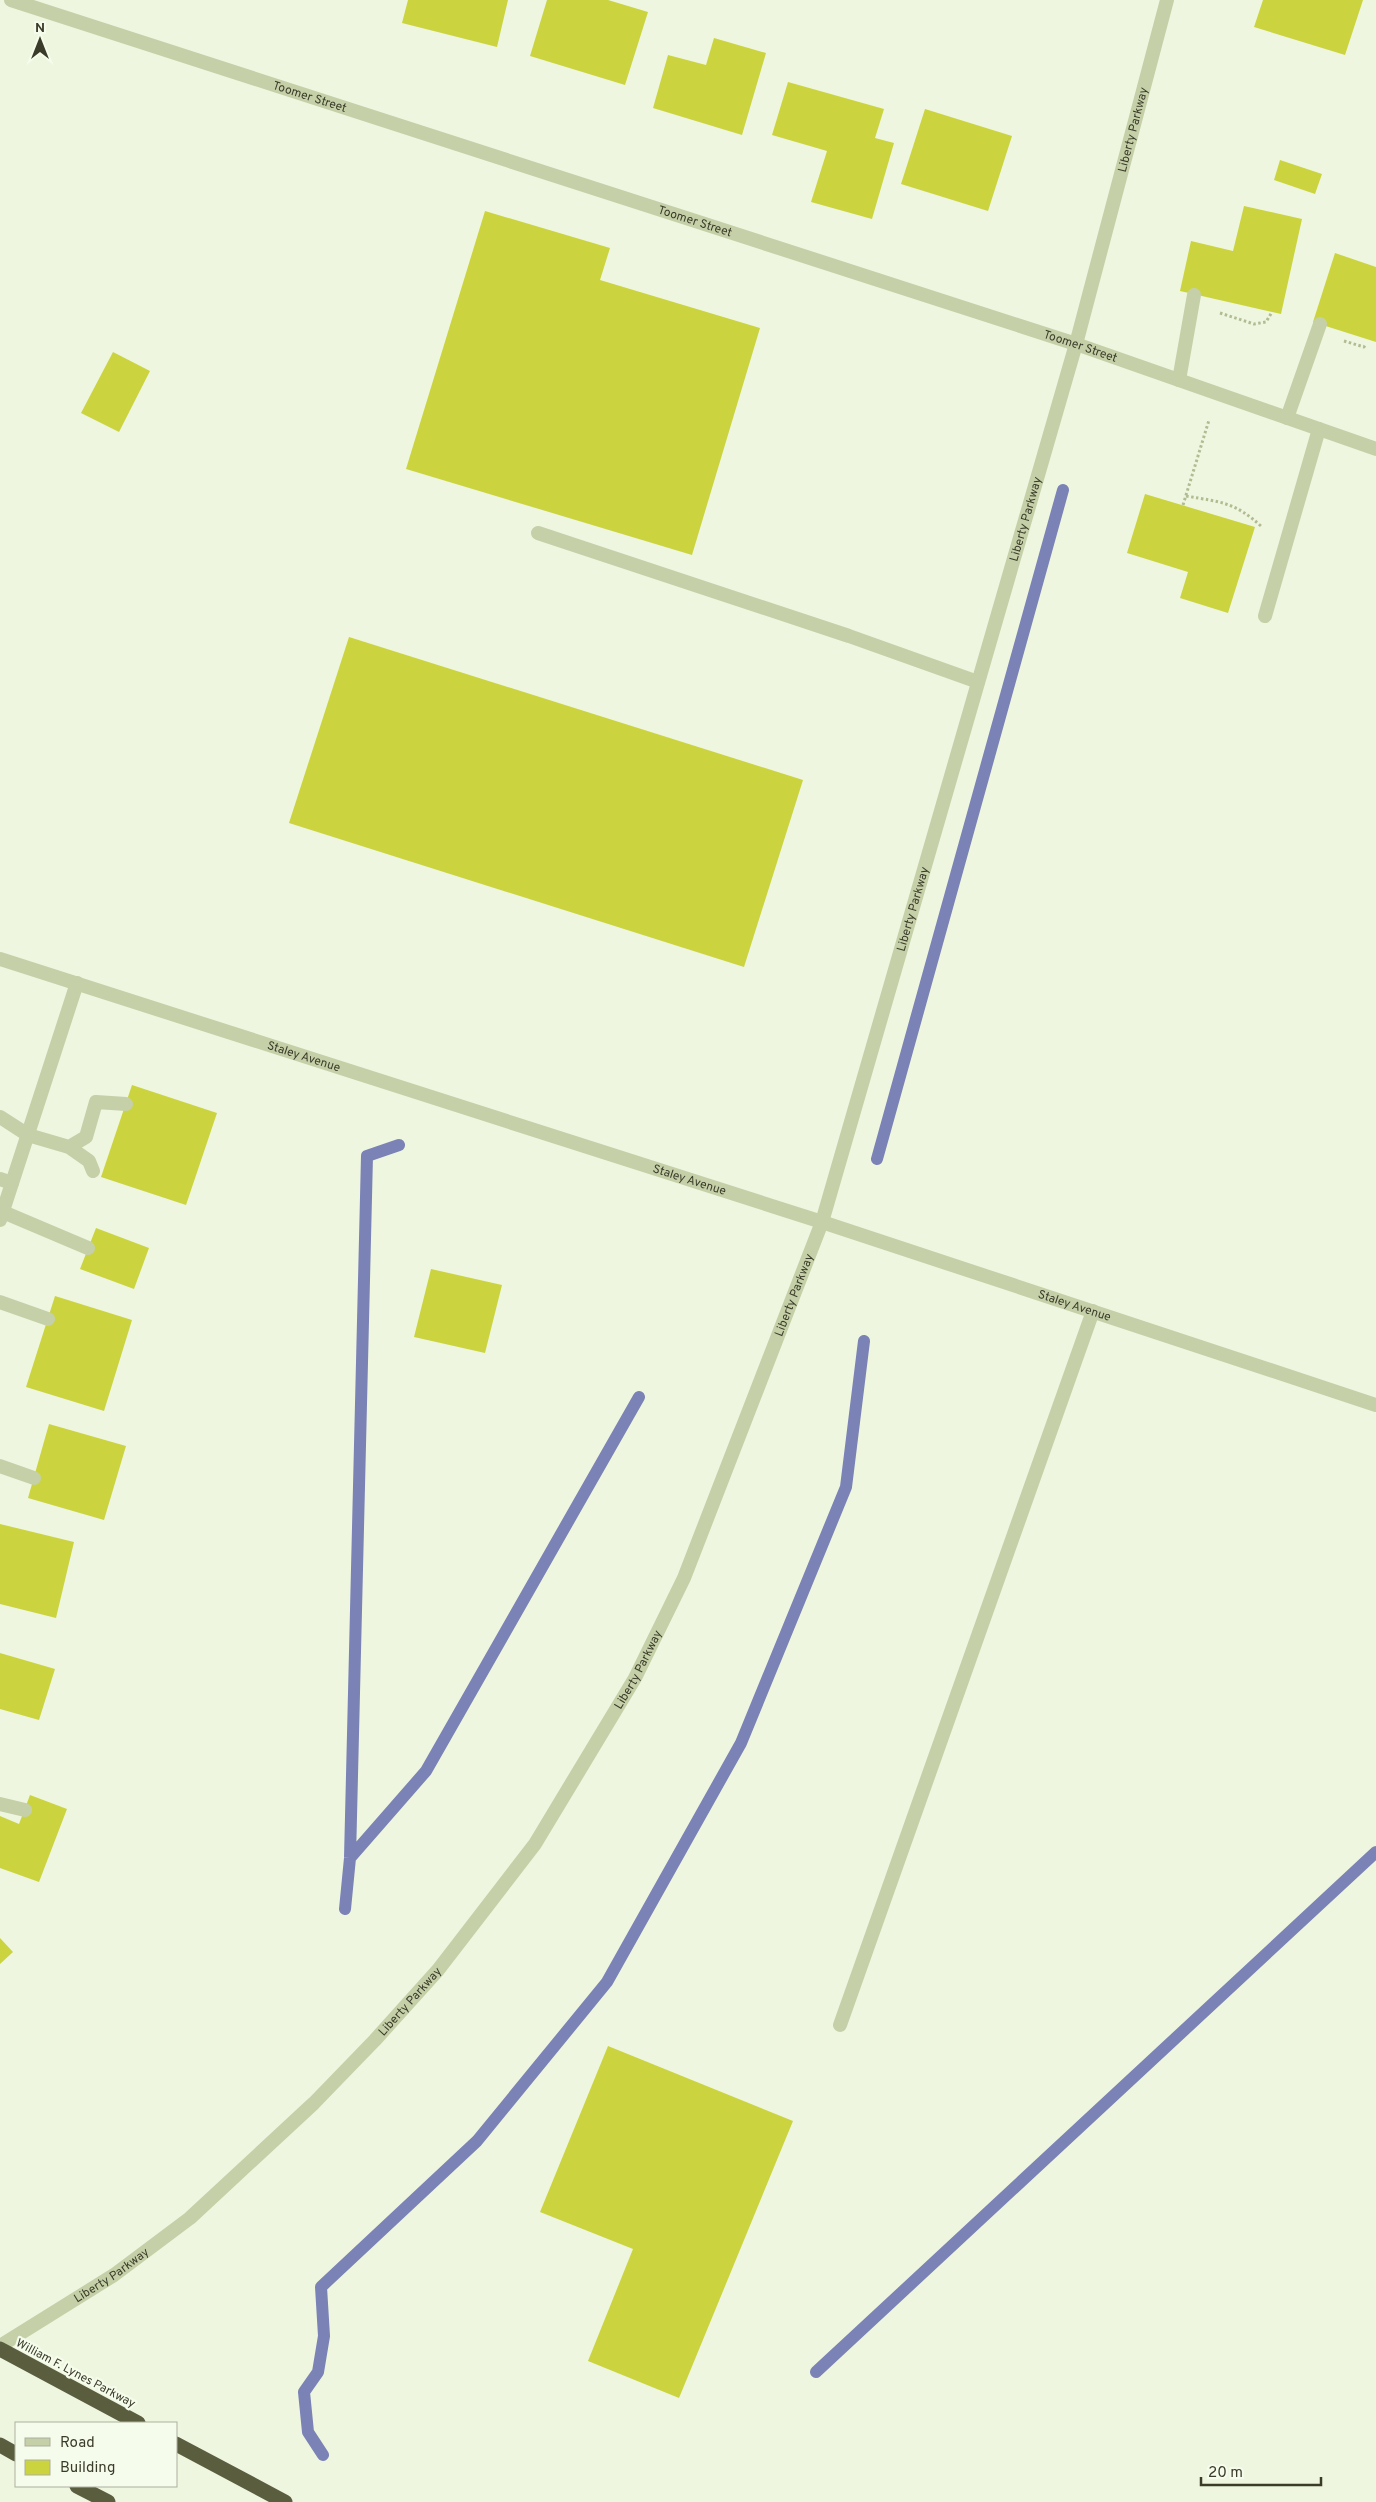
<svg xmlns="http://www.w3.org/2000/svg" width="1376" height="2502" viewBox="0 0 1376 2502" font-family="Overpass,sans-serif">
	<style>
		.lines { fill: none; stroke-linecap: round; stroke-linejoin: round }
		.stream { stroke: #7a82b6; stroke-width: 12 }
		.building { fill: #cbd43f }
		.path { stroke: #b2bc92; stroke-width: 3; stroke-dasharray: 2.5 2.5; stroke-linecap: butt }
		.service { stroke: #c5d0a8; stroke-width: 14 }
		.minor { stroke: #c5d0a8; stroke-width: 14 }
		.tertiary { stroke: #c5d0a8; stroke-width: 14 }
		.motorway { stroke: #5a5e3f; stroke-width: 15 }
		.labels { text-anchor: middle; stroke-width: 4.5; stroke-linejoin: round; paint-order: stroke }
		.street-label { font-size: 12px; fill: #3a3c29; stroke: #f6fcec }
	</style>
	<rect width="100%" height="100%" fill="#eef6df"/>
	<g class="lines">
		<!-- stream -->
		<path class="stream" d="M877 1159 1063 490
			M350 1858 426 1771 639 1397
			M345 1909 350 1858 367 1156 399 1145
			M816 2372 1376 1852
			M323 2455 308 2432 304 2392 318 2372 324 2336 321 2287 477 2141 607 1982 741 1743 846 1487 864 1341"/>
	</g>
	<!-- building -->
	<path class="building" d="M408 0H508L497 47 402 23Z
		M547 0H608L648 12 625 85 530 56Z
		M1263 0H1363L1345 55 1254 27Z
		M714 38 766 53 742 135 653 108 668 55 706 65Z
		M788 82 884 109 875 138 894 143 872 219 811 202 827 151 772 135Z
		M925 109 1012 136 988 211 901 184Z
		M1280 160 1322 174 1315 194 1274 180Z
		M1244 206 1302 219 1281 314 1180 291 1191 241 1233 251Z
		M485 211 610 248 600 280 760 328 692 555 406 469Z
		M1335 253 1376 267V342L1313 322Z
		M113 352 150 371 119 432 81 413Z
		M1145 494 1255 527 1228 613 1180 598 1188 572 1127 553Z
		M349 637 803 780 744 967 289 823Z
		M132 1085 217 1113 186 1205 101 1177Z
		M96 1228 149 1248 134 1289 80 1269Z
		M431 1269 502 1285 485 1353 414 1337Z
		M55 1296 132 1320 104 1411 26 1387Z
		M49 1424 126 1446 104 1520 28 1498Z
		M0 1524 74 1542 56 1618 0 1604Z
		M0 1653 55 1669 39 1720 0 1709Z
		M30 1795 67 1809 39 1882 0 1868V1816L19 1824Z
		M0 1938 13 1952 0 1964Z
		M608 2046 793 2121 679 2398 588 2361 633 2249 540 2212Z"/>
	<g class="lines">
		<!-- path -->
		<path class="path" d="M1220 313 1254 324 1266 322 1272 312
			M1344 341 1364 347 1366 344
			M1186 496C1221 502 1235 502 1262 527
			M1183 505 1209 420"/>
		<!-- service -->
		<path class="service" d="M1179 380 1194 295
			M1287 418 1320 324
			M538 533 849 636 978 682
			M1265 616 1319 429
			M0 1117 28 1135 69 1147 86 1137 96 1102 126 1104
			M69 1147 89 1161 93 1171
			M0 1179 12 1183
			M3 1212 88 1248
			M0 1302 48 1319
			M0 1466 34 1478
			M0 1804 25 1810
			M840 2025 1093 1311"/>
		<!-- minor -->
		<g class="minor">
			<path id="s1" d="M11 0 1076 344 1376 449"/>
			<path d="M0 1220 77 983"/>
		</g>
		<!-- tertiary -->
		<g class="tertiary">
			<path id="s2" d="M0 959 822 1222 1376 1405"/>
			<path id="s3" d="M0 2346 114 2275 190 2218 314 2103 375 2040 438 1970 535 1844 635 1678 684 1578 822 1222 1076 344 1167 0"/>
		</g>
		<!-- motorway -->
		<path class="motorway" d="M0 2349 138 2423
			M176 2444 285 2502
			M0 2445 16 2454
			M77 2486 108 2502"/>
	</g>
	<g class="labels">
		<!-- street labels -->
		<g class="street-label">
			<text dy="4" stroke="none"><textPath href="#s1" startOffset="314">Toomer Street</textPath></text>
			<text dy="4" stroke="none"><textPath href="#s3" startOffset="2562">Liberty Parkway</textPath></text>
			<text dy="4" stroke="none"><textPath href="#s1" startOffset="719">Toomer Street</textPath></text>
			<text dy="4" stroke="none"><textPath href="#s1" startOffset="1124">Toomer Street</textPath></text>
			<text dy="4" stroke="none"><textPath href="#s3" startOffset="2158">Liberty Parkway</textPath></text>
			<text dy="4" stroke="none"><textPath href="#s3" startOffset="1752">Liberty Parkway</textPath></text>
			<text dy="4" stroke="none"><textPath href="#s2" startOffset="319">Staley Avenue</textPath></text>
			<text dy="4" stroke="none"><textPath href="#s2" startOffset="724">Staley Avenue</textPath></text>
			<text dy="4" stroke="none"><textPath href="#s3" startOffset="1348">Liberty Parkway</textPath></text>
			<text dy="4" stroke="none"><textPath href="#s2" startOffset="1129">Staley Avenue</textPath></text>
			<text dy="4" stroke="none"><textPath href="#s3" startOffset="942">Liberty Parkway</textPath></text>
			<text dy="4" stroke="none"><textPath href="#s3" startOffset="538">Liberty Parkway</textPath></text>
			<text dy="4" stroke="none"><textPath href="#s3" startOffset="132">Liberty Parkway</textPath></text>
			<text transform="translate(76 2373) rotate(28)" y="4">William F. Lynes Parkway</text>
		</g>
	</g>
	<!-- legend -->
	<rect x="15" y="2422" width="162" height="65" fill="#f6fcec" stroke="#abaf9e"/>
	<rect x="25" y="2438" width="25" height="8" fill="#c5d0a8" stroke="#abaf9e"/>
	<text x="60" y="2447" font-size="15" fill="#3a3c29">Road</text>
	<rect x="25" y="2460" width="25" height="15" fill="#cbd43f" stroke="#abaf9e"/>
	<text x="60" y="2472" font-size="15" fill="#3a3c29">Building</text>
	<!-- north arrow -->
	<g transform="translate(40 40)" stroke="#f6fcec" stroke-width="4" paint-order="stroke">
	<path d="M0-4L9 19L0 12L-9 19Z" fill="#3a3c29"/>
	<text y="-8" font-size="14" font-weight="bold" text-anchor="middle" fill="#3a3c29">N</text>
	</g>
	<!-- scale -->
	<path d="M1201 2477v8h120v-8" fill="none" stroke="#3a3c29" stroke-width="2.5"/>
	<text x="1208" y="2477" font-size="15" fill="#3a3c29" stroke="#f6fcec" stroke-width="4" paint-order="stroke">20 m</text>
</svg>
